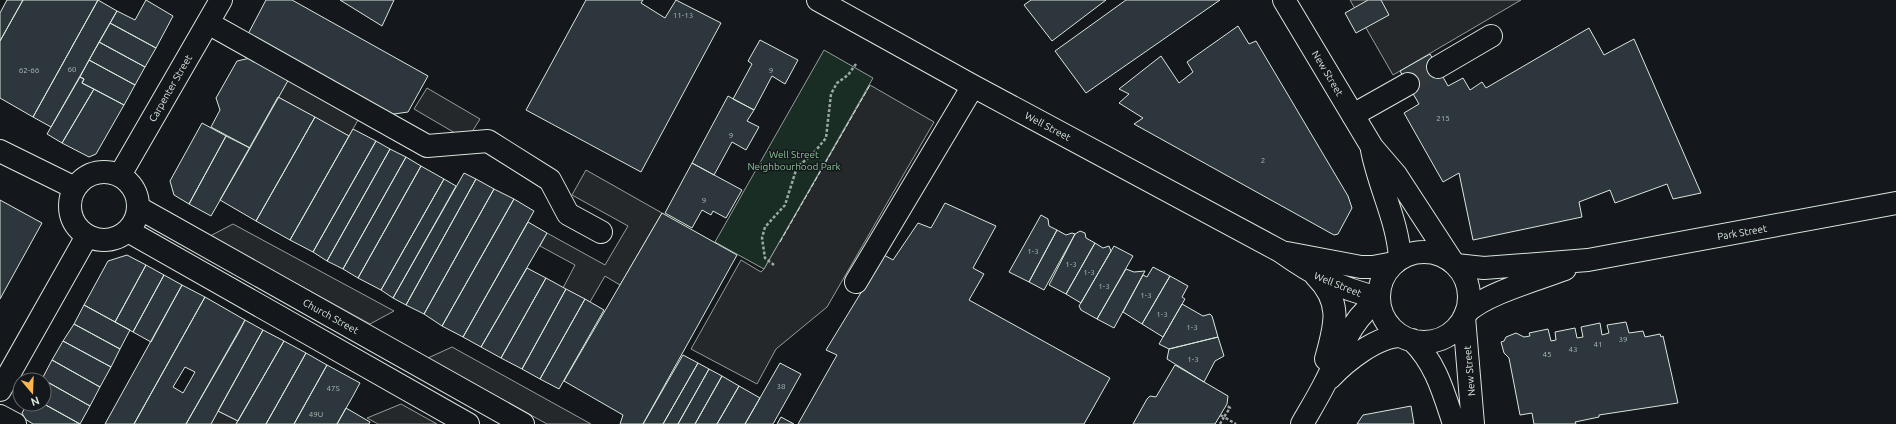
<svg xmlns="http://www.w3.org/2000/svg" width="1896" height="424" viewBox="0 0 1896 424" font-family="Ubuntu,sans-serif">
	<style>
		.green { fill: #1a2d24; stroke: #939e99 }
		.parking { fill: #24282b; stroke: #939e99 }
		.building { fill: #2c363c; stroke: #d8e6dc; fill-rule: evenodd }
		.lines { fill: none; stroke-linecap: round; stroke-linejoin: round }
		.minor-tunnel { stroke: #313739; stroke-width: 22; stroke-dasharray: 22 11; stroke-linecap: butt }
		.minor-casing { stroke: #d8e6dc; stroke-width: 24 }
		.major-casing { stroke: #d8e6dc; stroke-width: 24 }
		.path { stroke: #9da8a2; stroke-width: 2.5; stroke-dasharray: 3 2; stroke-linecap: butt }
		.minor { stroke: #14181c; stroke-width: 22 }
		.major { stroke: #14181c; stroke-width: 22 }
		.fence { stroke: #d8e6dc; stroke-width: 1; stroke-dasharray: 5 2; stroke-linecap: butt }
		.labels { text-anchor: middle; stroke-width: 3; stroke-linejoin: round; paint-order: stroke }
		.number-label { font-size: 8px; fill: #adbab4 }
		.street-label { font-size: 10px; fill: #d8e6dc; stroke: #14181c }
		.park-label { font-size: 10px; fill: #8ac095; stroke: #14181c }
	</style>
	<rect width="100%" height="100%" fill="#14181c"/>
	<!-- green -->
	<path class="green" d="M824 50 873 78 764 269 715 242Z"/>
	<!-- parking -->
	<path class="parking" d="M1350 0H1521L1393 75Z
		M287 80 358 120 349 136 278 97Z
		M870 85 934 122 827 307 776 349 757 384 691 349 741 260 761 272 764 269Z
		M427 88 480 119 467 140 414 109Z
		M586 170 662 213 620 285 605 276 590 302 563 288 575 265 540 246 547 233 605 265 628 226 572 195Z
		M233 224 394 311 370 324 210 236Z
		M452 347 591 424H547L428 358Z
		M401 404 437 424H378L367 418Z
		M218 411 238 421 236 424H211Z"/>
	<!-- building -->
	<path class="building" d="M7 0H23L0 41V13Z
		M23 0H98L33 117 0 98V41Z
		M98 0 117 11 51 127 33 117Z
		M146 0 173 16 156 48 110 23 117 11 135 20Z
		M266 0H292L428 76 408 112 387 115 247 36Z
		M340 0H394L382 26Z
		M586 0H643L641 3 665 18 676 0 721 23 641 172 526 110Z
		M1031 0H1106L1052 41 1024 5Z
		M1126 0H1220L1086 93 1055 51Z
		M1368 0H1381L1389 15 1356 33 1345 13Z
		M110 23 156 48 145 67 99 42Z
		M1238 26 1249 44 1256 41 1348 196 1352 208 1338 234 1334 235 1134 124 1143 118 1119 103 1129 94 1119 89 1161 56 1179 83 1193 72 1187 62Z
		M1589 28 1604 55 1634 39 1701 193 1673 199 1667 184 1615 203 1610 190 1579 202 1582 217 1473 240 1459 173 1443 182 1404 113 1419 104 1400 71 1430 54 1448 86 1463 78 1470 90 1482 82 1486 88Z
		M760 40 798 60 785 84 772 76 754 110 733 99 752 64 748 61Z
		M99 42 145 67 135 85 89 60Z
		M255 57 290 77 250 148 211 127 220 110 216 98 237 61Z
		M89 60 135 85 124 105 82 83 84 79 80 77Z
		M80 77 84 79 82 83 94 89 62 143 47 134Z
		M94 89 124 105 96 154 89 157 62 143Z
		M728 96 754 110 747 121 759 127 746 150 732 142 714 175 692 163Z
		M278 97 315 117 256 221 220 200Z
		M315 117 349 136 290 240 256 221Z
		M202 123 226 136 189 204 174 195 170 181Z
		M353 129 376 141 313 252 290 240Z
		M226 136 250 148 211 216 189 204Z
		M376 141 390 149 327 261 313 252Z
		M390 149 406 157 343 269 327 261Z
		M406 157 421 166 358 278 343 269Z
		M692 163 742 190 726 218 713 211 711 215 702 210 692 228 665 213Z
		M421 166 444 179 381 290 358 278Z
		M464 173 476 179 406 305 393 298Z
		M444 179 456 186 393 298 381 290Z
		M476 179 494 189 424 314 406 305Z
		M494 189 514 199 442 326 424 314Z
		M514 199 534 211 463 337 442 326Z
		M0 200 42 223 0 299Z
		M945 203 996 226 973 268 984 274 969 300 1110 378 1084 424H798L837 355 826 350 884 255 893 260 918 223 931 228Z
		M662 213 737 255 643 424H620L623 415 564 381Z
		M1041 215 1048 219 1049 226 1057 230 1029 282 1009 272Z
		M528 222 547 233 481 347 463 337Z
		M1057 230 1066 235 1072 233 1075 234 1044 290 1029 282Z
		M1080 231 1085 233 1086 238 1095 243 1066 294 1049 285 1075 234Z
		M1095 243 1103 248 1109 246 1111 251 1081 303 1066 294Z
		M1114 246 1133 256 1097 319 1081 310 1079 306Z
		M127 255 146 265 115 322 84 305 108 261Z
		M146 265 164 275 133 332 115 322Z
		M1153 267 1170 276 1142 324 1123 312 1143 275 1147 277Z
		M527 268 546 278 501 358 481 347Z
		M1126 269 1134 272 1145 271 1114 328 1097 319Z
		M164 275 182 285 151 342 133 332Z
		M1170 276 1188 286 1182 297 1185 299 1163 337 1142 324Z
		M546 278 566 289 522 369 501 358Z
		M182 285 205 297 134 424H105Z
		M566 289 585 299 540 379 522 369Z
		M205 297 245 320 239 332 186 424H134ZM185 367 195 372 183 393 173 387Z
		M585 299 604 310 559 389 540 379Z
		M1182 304 1203 316 1210 314 1212 316 1218 337 1169 349 1159 344Z
		M84 305 130 330 120 349 74 324Z
		M245 320 263 330 211 424H186Z
		M1626 322 1629 333 1643 331 1645 337 1660 334 1661 337 1663 336 1678 403 1599 415V417L1575 422 1576 424H1534L1532 413 1520 415 1509 358 1504 353 1501 342 1504 341 1506 337 1516 333 1524 337 1530 336 1529 333 1548 329 1551 341 1556 340 1555 332 1575 328 1577 338 1583 337 1581 327 1600 323 1602 335 1609 333 1607 325Z
		M74 324 120 349 111 367 63 341Z
		M263 330 284 341 238 421 218 411Z
		M1218 337 1224 356 1215 361 1204 382 1167 359 1169 349Z
		M63 341 111 367 100 387 52 360Z
		M284 341 306 353 266 424H236Z
		M306 353 327 365 294 424H266Z
		M683 355 698 363 663 424H643Z
		M52 360 100 387 90 406 42 379Z
		M698 363 709 369 678 424H663Z
		M780 363 801 374 773 424H745Z
		M327 365 360 383 353 396 337 424H294Z
		M1175 365 1228 396 1227 404 1215 424H1133L1147 399 1150 396 1156 397Z
		M709 369 722 376 695 424H678Z
		M722 376 739 386 717 424H695Z
		M44 380 90 406 80 424 44 404Z
		M739 386 760 398 745 424H717Z
		M27 404H44L80 424H33L25 419 22 413Z
		M1411 406 1414 424H1357L1363 415Z
		M346 408 370 422 369 424H337Z
		M781 417 794 424H777Z"/>
	<g class="lines">
		<!-- minor-tunnel -->
		<path class="minor-tunnel" d="M1408 84 1438 67"/>
		<defs>
			<path id="minor" d="M818 0 973 86 1280 251C1314 275 1338 288 1379 298
				M208 23 427 146 488 141 550 180 568 214 601 232
				M1438 67 1491 36
				M1353 115 1408 84
				M0 151 75 188
				M70 206a34 34 0 1 1 68 0a34 34 0 1 1-68 0Z
				M120 175 221 0
				M139 208 523 424
				M128 231 468 424
				M1287 253 1361 267H1373L1394 263
				M1456 265 1484 268 1588 260 1896 203
				M1316 276C1343 303 1335 326 1326 359
				M856 282 973 86
				M1466 313C1484 294 1539 279 1565 269
				M1330 378C1346 361 1377 336 1401 336
				M0 390 87 236
				M0 416 15 424
				M1302 424C1310 410 1318 397 1325 383 1339 357 1350 316 1379 301"/>
			<path id="major" d="M1284 0 1372 147 1396 175 1452 261
				M1372 150C1379 187 1398 221 1400 259
				M1379 297a45 45 0 1 1 90 0a45 45 0 1 1-90 0Z
				M1464 317 1473 424
				M1412 340C1436 363 1444 394 1454 424"/>
		</defs>
		<!-- minor casing -->
		<use href="#minor" class="minor-casing"/>
		<!-- major casing -->
		<use href="#major" class="major-casing"/>
		<!-- path -->
		<path class="path" d="M774 265 765 258 762 238 765 227 785 205 797 167 812 155 826 138 831 94 837 83 848 75 856 64
			M1220 415 1224 417 1230 408 1226 405
			M1220 424 1224 417 1236 424"/>
		<!-- minor -->
		<use href="#minor" class="minor"/>
		<!-- major -->
		<use href="#major" class="major"/>
		<!-- fence -->
		<path class="fence" d="M780 242 870 85"/>
	</g>
	<g class="labels">
		<!-- number labels -->
		<g class="number-label">
			<text x="683" y="18">11-13</text>
			<text x="72" y="72">60</text>
			<text x="29" y="73">62-66</text>
			<text x="771" y="73">9</text>
			<text x="1443" y="121">215</text>
			<text x="731" y="138">9</text>
			<text x="1263" y="163">2</text>
			<text x="704" y="203">9</text>
			<text x="1033" y="254">1-3</text>
			<text x="1071" y="267">1-3</text>
			<text x="1089" y="275">1-3</text>
			<text x="1104" y="289">1-3</text>
			<text x="1146" y="298">1-3</text>
			<text x="1162" y="317">1-3</text>
			<text x="1192" y="330">1-3</text>
			<text x="1623" y="342">39</text>
			<text x="1598" y="347">41</text>
			<text x="1573" y="352">43</text>
			<text x="1547" y="357">45</text>
			<text x="1193" y="362">1-3</text>
			<text x="781" y="389">38</text>
			<text x="333" y="391">47S</text>
			<text x="316" y="417">49U</text>
		</g>
		<!-- street labels -->
		<g class="street-label">
			<text transform="translate(1328 73) rotate(59)" y="4">New Street</text>
			<text transform="translate(170 88) rotate(-60)" y="4">Carpenter Street</text>
			<text transform="translate(1048 126) rotate(28)" y="4">Well Street</text>
			<text transform="translate(1742 232) rotate(-10)" y="4">Park Street</text>
			<text transform="translate(1338 284) rotate(22)" y="4">Well Street</text>
			<text transform="translate(331 316) rotate(29)" y="4">Church Street</text>
			<text transform="translate(1469 371) rotate(-95)" y="4">New Street</text>
		</g>
		<!-- park labels -->
		<g class="park-label">
			<text x="794" y="158">Well Street<tspan x="794" dy="12">Neighbourhood Park</tspan></text>
		</g>
	</g>
	<!-- north arrow -->
	<g transform="translate(32 392) rotate(161)"><circle r="19" fill="#14181c" stroke="#626a69"/>
	<path d="M0-3L7 15L0 10L-7 15Z" fill="#ffb74d"/>
	<text y="-6" font-size="11" font-weight="bold" text-anchor="middle" fill="#d8e6dc">N</text>
	</g>
</svg>
